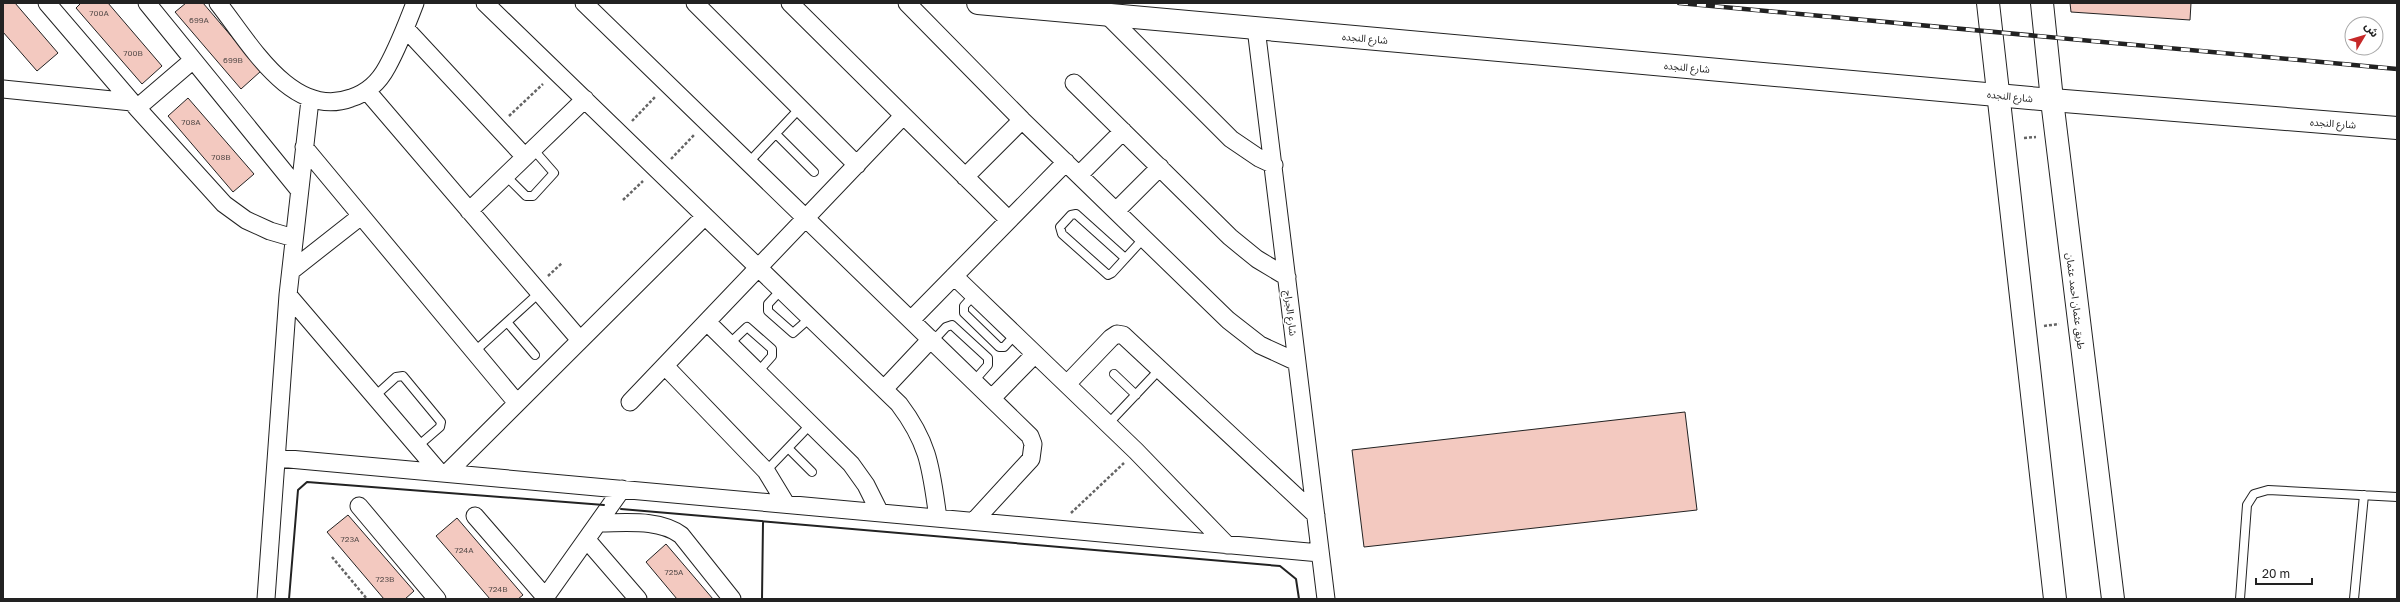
<svg xmlns="http://www.w3.org/2000/svg" width="2400" height="602" viewBox="0 0 2400 602" font-family="'Golos Text','Noto Sans Arabic',sans-serif">
	<style>
		.building { fill: #f3c9c0; stroke: #222 }
		.lines { fill: none; stroke-linecap: round; stroke-linejoin: round }
		.lane-casing { stroke: #222; stroke-width: 10 }
		.street-casing { stroke: #222; stroke-width: 19 }
		.secondary-casing { stroke: #222; stroke-width: 24 }
		.primary-casing { stroke: #222; stroke-width: 24 }
		.path { stroke: #646464; stroke-width: 2.5; stroke-dasharray: 3 2; stroke-linecap: butt }
		.lane { stroke: #fff; stroke-width: 8 }
		.street { stroke: #fff; stroke-width: 17 }
		.secondary { stroke: #fff; stroke-width: 22 }
		.primary { stroke: #fff; stroke-width: 22 }
		.rail-casing { stroke: #222; stroke-width: 4.5 }
		.rail { stroke: #fff; stroke-width: 3; stroke-dasharray: 9; stroke-linecap: butt }
		.wall { stroke: #222; stroke-width: 2 }
		.labels { text-anchor: middle; stroke-width: 3; stroke-linejoin: round; paint-order: stroke }
		.number-label { font-size: 8px; fill: #564c4a }
		.street-label { font-size: 10px; fill: #222; stroke: #fff }
	</style>
	<rect width="100%" height="100%" fill="#fff"/>
	<!-- building -->
	<path class="building" d="M3 3H15L58 53 37 71 3 32Z
		M81 3H108L162 66 142 84 76 8Z
		M186 3H203L261 71 241 89 175 12Z
		M2070 3H2191L2190 20 2071 12Z
		M188 98 254 174 233 192 168 116Z
		M1685 412 1697 510 1364 547 1352 450Z
		M348 515 414 591 405 599H384L327 532Z
		M457 518 523 595 518 599H490L436 536Z
		M666 544 713 599H677L646 562Z"/>
	<g class="lines">
		<defs>
			<path id="lane" d="M776 134 814 172
				M749 162 800 108
				M506 176 526 196H533L554 173 533 149
				M1125 258 1076 214 1071 215 1060 227 1062 234 1108 275 1112 273 1144 238
				M781 290 768 304V311L793 333 810 318
				M974 295 964 306V313L999 347H1004L1015 335
				M507 322 535 355
				M933 341 946 327 952 325 988 358V365L974 381
				M729 344 747 327 772 349V356L758 372
				M474 352 539 293
				M1114 374 1136 395
				M375 396 396 377 403 376 441 422 440 427 418 446
				M1108 424 1160 369
				M788 448 812 472
				M766 471 811 424
				M2240 599 2247 505 2254 494 2268 490 2397 497
				M2354 599 2364 495"/>
			<path id="street" d="M47 3 137 108 224 204 246 220 270 231 294 238
				M147 3 299 190
				M218 3C249 42 292 120 351 98 367 93 379 82 387 67 398 47 407 24 415 3
				M485 3 899 404C930 445 931 470 938 518
				M584 3 1030 436 1033 444 1031 459 974 521
				M695 3 857 165
				M790 3 1009 220
				M907 3 1022 120 1228 320 1260 345 1297 362
				M1107 15 1231 139 1259 158 1274 165
				M405 28 525 157
				M1256 28 1326 599
				M1074 83 1230 237 1257 259 1287 277
				M3 89 132 102
				M367 91 580 340
				M137 108 193 60
				M304 147 517 403
				M1079 175 1123 131
				M965 177 1022 120
				M469 211 585 99
				M1116 211 1160 167
				M291 271 361 216
				M954 276 1136 451 1227 545
				M288 295 440 473
				M911 320 1066 162
				M707 322 851 464 866 485 880 513
				M665 366 766 471 786 504
				M1067 384 1111 338 1117 334 1123 335 1316 515
				M884 389 931 339
				M992 398 1035 354
				M630 402 903 116
				M278 458 1320 553
				M447 473 705 216
				M359 506 437 599
				M475 516 547 599
				M600 523C627 523 659 519 681 535L732 599
				M587 540 638 599
				M266 599 288 295 310 100
				M544 599 622 489"/>
			<path id="secondary" d="M978 3 2052 100 2397 128"/>
			<path id="primary" d="M1988 3 2055 599
				M2042 3 2052 100 2113 599"/>
		</defs>
		<!-- lane casing -->
		<use href="#lane" class="lane-casing"/>
		<!-- street casing -->
		<use href="#street" class="street-casing"/>
		<!-- secondary casing -->
		<use href="#secondary" class="secondary-casing"/>
		<!-- primary casing -->
		<use href="#primary" class="primary-casing"/>
		<!-- path -->
		<path class="path" d="M509 116 543 84
			M632 121 656 96
			M2024 138 2036 137
			M671 159 695 134
			M623 200 643 181
			M548 276 562 263
			M2044 326 2059 324
			M1071 513 1124 463
			M332 557 367 599"/>
		<!-- lane -->
		<use href="#lane" class="lane"/>
		<!-- street -->
		<use href="#street" class="street"/>
		<!-- secondary -->
		<use href="#secondary" class="secondary"/>
		<!-- primary -->
		<use href="#primary" class="primary"/>
		<defs>
			<path id="rail" d="M1679 3 2397 69"/>
		</defs>
		<!-- rail casing -->
		<use href="#rail" class="rail-casing"/>
		<!-- rail -->
		<use href="#rail" class="rail"/>
		<!-- wall -->
		<path class="wall" d="M621 509 1280 566 1296 579 1299 599
			M289 599 298 490 307 482 604 505
			M762 599 763 522"/>
	</g>
	<g class="labels">
		<!-- number labels -->
		<g class="number-label">
			<text x="99" y="16">700A</text>
			<text x="199" y="23">699A</text>
			<text x="133" y="56">700B</text>
			<text x="233" y="63">699B</text>
			<text x="191" y="125">708A</text>
			<text x="221" y="160">708B</text>
			<text x="350" y="542">723A</text>
			<text x="464" y="553">724A</text>
			<text x="674" y="575">725A</text>
			<text x="385" y="582">723B</text>
			<text x="498" y="592">724B</text>
		</g>
		<!-- street labels -->
		<g class="street-label">
			<text transform="translate(1365 38) rotate(5)" y="4">شارع النجده</text>
			<text transform="translate(1687 67) rotate(5)" y="4">شارع النجده</text>
			<text transform="translate(2010 96) rotate(6)" y="4">شارع النجده</text>
			<text transform="translate(2333 123) rotate(4)" y="4">شارع النجده</text>
			<text transform="translate(2076 301) rotate(83)" y="4">طريق عثمان احمد عثمان</text>
			<text transform="translate(1291 313) rotate(83)" y="4">شارع الجراج</text>
		</g>
	</g>
	<!-- border -->
	<rect width="2400" height="602" fill="none" stroke="#222222" stroke-width="8"/>
	<!-- north arrow -->
	<g transform="translate(2364 36) rotate(52)"><circle r="19" fill="#ffffff" stroke="#a7a7a7"/>
	<path d="M0-3L7 15L0 10L-7 15Z" fill="#c62828"/>
	<text y="-6" font-size="11" font-weight="bold" text-anchor="middle" fill="#222222">ش</text>
	</g>
	<!-- scale -->
	<path d="M2256 578v6h56v-6" fill="none" stroke="#222222" stroke-width="2"/>
	<text x="2262" y="578" font-size="12" fill="#222222" stroke="#ffffff" stroke-width="3" paint-order="stroke">20 m</text>
</svg>
